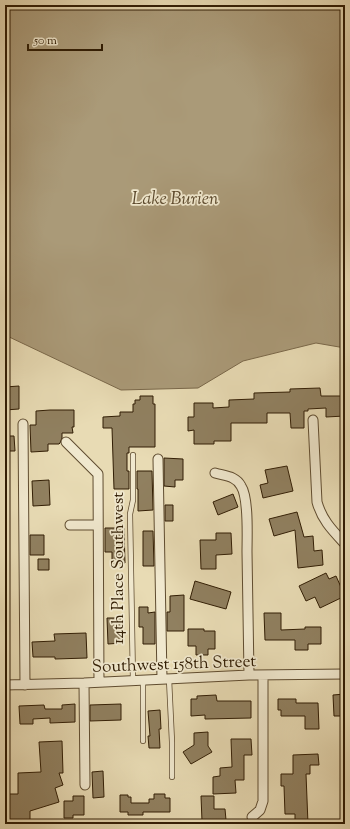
<svg xmlns="http://www.w3.org/2000/svg" width="350" height="829" viewBox="0 0 350 829" font-family="'Sorts Mill Goudy',serif">
	<style>
		.water { fill: #aa9a78; stroke: #7a684a }
		.building { fill: #908060; stroke: #311d04 }
		.lines { fill: none; stroke-linecap: round; stroke-linejoin: round }
		.lane-casing { stroke: #5f4c30; stroke-width: 6 }
		.street-casing { stroke: #5f4c30; stroke-width: 11 }
		.lane { stroke: #f0e8ce; stroke-width: 4.5 }
		.street { stroke: #f0e8ce; stroke-width: 9 }
		.labels { text-anchor: middle; stroke-width: 3.5; stroke-linejoin: round; paint-order: stroke }
		.street-label { font-size: 17px; fill: #311d04; stroke: #f0e8ce }
		.water-label { font-size: 18px; font-style: italic; fill: #5b492d; stroke: #f0e8ce }
	</style>
	<rect width="100%" height="100%" fill="#e8dbb4"/>
	<filter id="stains"><feTurbulence type="fractalNoise" baseFrequency=".005" numOctaves="4"/><feColorMatrix values="0 0 0 0 .2 0 0 0 0 .09 0 0 0 0 .02 0 0 0 .5 -.17"/></filter>
	<radialGradient id="worn" r=".72"><stop offset=".6" stop-color="#630" stop-opacity="0"/><stop offset="1" stop-color="#630" stop-opacity=".3"/></radialGradient>
	<!-- water -->
	<path class="water" d="M5 5H345V348L316 343 243 361 198 388 121 390 5 335Z"/>
	<!-- building -->
	<path class="building" d="M19 386V409L5 410V387Z
		M320 388 321 396H345V416L326 417V408L308 409V411H304V428H291L290 413H267V423H231V441H214V444H194V430L188 431V417H194V403H213V408L229 407V400L254 399V393L290 392V389Z
		M140 396H153V404H155V447H129V453H127V471H129V489H114L112 428H103V417L120 416V412H133V404H135V400H140Z
		M50 410H74V427H72L73 433H62V438L60 443 59 444H48V451L31 452 30 425H36V411Z
		M5 436H14L15 451H5Z
		M164 458 183 459V480H175V487L164 486Z
		M287 466 293 491 263 498 260 485 268 483 265 470Z
		M137 471H152L153 510 138 511V489H137Z
		M49 480 50 505 33 506 32 481Z
		M233 494 238 507 218 515 213 502Z
		M165 505H173V521H165Z
		M297 512 304 537 313 536 314 551 322 550 323 565 298 568 295 530 274 536 269 519Z
		M105 528H124L125 563H112V552H105Z
		M143 531H153L154 566H143Z
		M216 533H231L232 554 216 555V569H201L200 540H216Z
		M30 535H44V555H30Z
		M38 559H49V570H38Z
		M326 573 329 579 336 576 345 596 320 608 315 597 306 601 299 586Z
		M195 581 231 592 226 609 190 599Z
		M184 595V631H167V612H170V596Z
		M139 607H148V613L155 612V644H143V627H139Z
		M264 613H281V630L305 629V627H321V644H308V650H295V640H265Z
		M107 618H121L122 643 108 644Z
		M188 629H204V631H215V649H208V655H196V646H188Z
		M86 633 87 658 55 659V657H33L32 642 55 641 54 634Z
		M345 694V716H334L333 695Z
		M216 695 217 701H251V718L205 719V715L191 716V699H197V696Z
		M278 699H296V703H318L319 729H305V716H281V710H278Z
		M75 704V722L50 723V718L33 719V724H20L19 706 44 705 45 709H62V705Z
		M121 704V720L90 721V705Z
		M160 710 161 729H159L160 748H149L148 736H150L148 711Z
		M208 732V746L212 752 191 764 183 752 194 745V733Z
		M231 739H251L252 755H244V780H235L236 793 213 794V777L220 776V768L232 767Z
		M62 741 63 773H59L63 785 55 788 59 802 30 811V824H5V794H18V773L41 772 39 742Z
		M318 754 319 765H310V774H306L308 824H295V814H285L284 786H281V774H293V755Z
		M103 771 104 797 93 798 92 772Z
		M154 794H165V798H170V812H143V815H128V812H120V795H128V797H131V803H149V799H154Z
		M73 796H84V815H73V818H64V801H73Z
		M201 796H214V809H225L226 820 202 821Z"/>
	<g class="lines">
		<defs>
			<path id="lane" d="M133 455V500L130 514 133 681
				M169 679 172 742V777
				M143 680V741"/>
			<path id="street" d="M313 420 317 502C322 520 332 530 345 544
				M23 424 25 685
				M66 442 98 474 99 682
				M158 459 162 679
				M215 473C225 476 236 476 241 486 249 498 247 537 247 552 248 593 248 634 249 675
				M70 525H98
				M84 683 85 785
				M5 685 84 683 249 675 345 674
				M252 817 260 810 263 801V675"/>
		</defs>
		<!-- lane casing -->
		<use href="#lane" class="lane-casing"/>
		<!-- street casing -->
		<use href="#street" class="street-casing"/>
		<!-- lane -->
		<use href="#lane" class="lane"/>
		<!-- street -->
		<use href="#street" class="street"/>
	</g>
	<g class="labels">
		<!-- street labels -->
		<g class="street-label">
			<text transform="translate(117 568) rotate(-90)" y="6">14th Place Southwest</text>
			<text transform="translate(174 663) rotate(-2)" y="6">Southwest 158th Street</text>
		</g>
		<!-- water labels -->
		<g class="water-label">
			<text x="175" y="204">Lake Burien</text>
		</g>
	</g>
	<!-- margin -->
	<rect width="350" height="829" fill="none" stroke="#e8dbb4" stroke-width="20"/>
	<rect x="6" y="6" width="338" height="817" fill="none" stroke="#311d04" stroke-width="2"/>
	<rect x="10" y="10" width="330" height="809" fill="none" stroke="#311d04"/>
	<!-- scale -->
	<path d="M28 44v6h74v-6" fill="none" stroke="#311d04" stroke-width="2"/>
	<text x="34" y="44" font-size="12" fill="#311d04" stroke="#f0e8ce" stroke-width="3" paint-order="stroke">50 m</text>
	<rect width="100%" height="100%" filter="url(#stains)"/>
	<rect width="100%" height="100%" fill="url(#worn)"/>
</svg>
